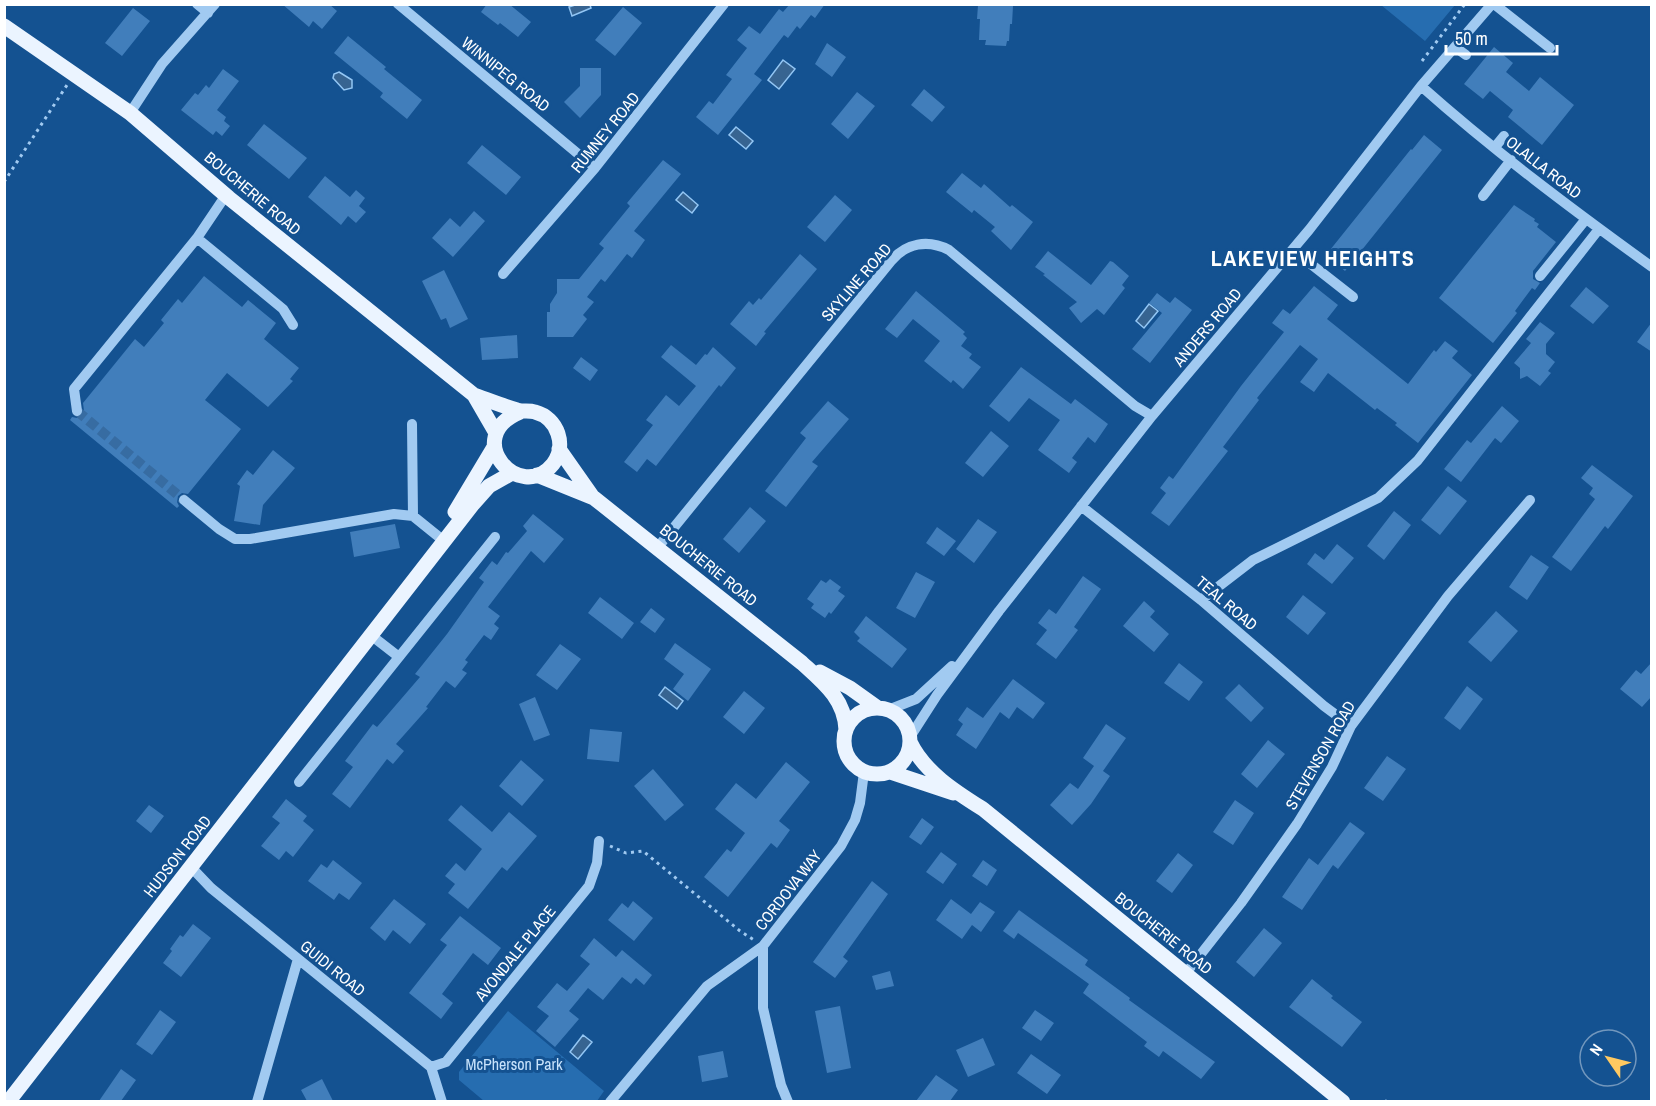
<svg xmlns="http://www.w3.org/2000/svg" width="1656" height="1106" viewBox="0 0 1656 1106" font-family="'Archivo Narrow',sans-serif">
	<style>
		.green { fill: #266db0 }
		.water { fill: #376491; stroke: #93c6f4; stroke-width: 1.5 }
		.building { fill: #417ebb }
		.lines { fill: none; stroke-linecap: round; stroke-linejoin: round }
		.minor-tunnel { stroke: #376ca2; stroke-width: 10; stroke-dasharray: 10 5; stroke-linecap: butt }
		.path { stroke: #a1caf1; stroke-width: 3; stroke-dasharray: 3 4.5; stroke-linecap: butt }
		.minor { stroke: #a1caf1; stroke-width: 10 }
		.major { stroke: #ebf4ff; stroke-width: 15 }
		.labels { text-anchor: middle; stroke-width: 6; stroke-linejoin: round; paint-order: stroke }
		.street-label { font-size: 16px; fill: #fff; stroke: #145291 }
		.park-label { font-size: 16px; fill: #c8e3fc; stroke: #145291 }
		.district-label { font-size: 22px; font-weight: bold; letter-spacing: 1.5px; fill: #fff; stroke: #145291 }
	</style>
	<rect width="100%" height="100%" fill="#145291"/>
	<!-- green -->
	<path class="green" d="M1381 5H1455L1425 41Z
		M508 1011 604 1091 597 1101H484L459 1080V1072Z"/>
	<!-- water -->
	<path class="water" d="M590 5 591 8 572 16 569 7 575 5Z
		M783 60 795 69 779 89 768 80Z
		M339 72 352 80V88L344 90 333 78 334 74Z
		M736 127 753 141 746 149 729 135Z
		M683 192 698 205 692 213 676 200Z
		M1149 304 1158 311 1144 328 1136 321Z
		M665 687 683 701 677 709 659 695Z
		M583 1035 592 1042 578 1059 570 1052Z"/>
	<!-- building -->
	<path class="building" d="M282 4H329L337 11 322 29 313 21 309 27Z
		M487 4H509L531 22 518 37 500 23 498 25 481 12Z
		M790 4H825L815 18 811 15 800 29 797 26 788 38 784 35 754 74 762 80 718 135 696 117 709 101 713 104 732 79 726 75 747 48 737 40 749 26 760 34 779 9 783 12Z
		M1011 4 1013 6 1012 24H1010L1009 41H1007L1006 46 985 45 986 40H979L980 19H977L978 5Z
		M623 7 642 23 615 56 595 40Z
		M133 8 150 21 122 56 105 43Z
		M348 36 386 67 384 69 422 100 407 119 380 97 383 93 334 53Z
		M827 43 846 57 832 77 815 64Z
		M1494 47 1513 63 1506 72 1529 91 1540 77 1574 105 1542 145 1508 117 1513 110 1490 91 1483 99 1464 84Z
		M580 68H601V95L580 118 564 102 580 86Z
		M223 69 239 81 217 110 226 117 224 121 230 126 222 136 216 131 213 135 181 110 195 93 198 95 206 85 209 88Z
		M924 89 945 107 932 122 911 105Z
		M857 92 875 106 848 139 831 124Z
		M264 124 307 158 289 179 247 145Z
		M1424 135 1442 150 1345 271 1326 255 1411 149 1412 150Z
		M482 145 521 177 506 195 467 163Z
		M663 160 681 174 634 231 645 240 632 258 627 254 605 282 601 279 587 297 594 302 583 315 587 319 573 337H547V312H550V304L557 293V279H579L604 248 599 244 630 206 627 203Z
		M962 173 981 188 984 184 1010 207 1012 205 1033 222 1011 250 991 231 995 227 974 210 972 213 946 192Z
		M325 176 350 197 356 190 365 198 359 206 366 212 356 223 348 216 341 225 308 197Z
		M835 195 852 210 825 242 807 227Z
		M1514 205 1535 219 1534 221 1539 224 1537 227 1556 242 1533 271V279L1540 283 1535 290 1532 288 1515 311 1517 313 1493 343 1439 298Z
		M474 211 485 221 453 257 432 238 450 218 460 227Z
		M1048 251 1091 285 1110 261 1113 262 1129 276 1122 285 1125 288 1104 315 1097 309 1081 323 1069 308 1077 302 1043 275 1045 274 1035 267Z
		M800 254 817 269 764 332 766 333 756 346 730 324 749 301 753 305 759 298 761 300Z
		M444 270 468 319 450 328 446 318 441 320 422 281Z
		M204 276 242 307 248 300 276 323 264 339 299 368 290 379 293 381 268 407 227 373 205 400 241 429 188 494 182 493 178 496 177 502 179 506 177 508 70 420 72 417 77 418 82 417 84 411 83 403 135 339 144 347 164 323 161 320 178 299 182 303Z
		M1314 286 1338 305 1327 319 1408 384 1434 350 1436 352 1445 341 1458 351 1452 358 1472 375 1418 443 1395 425 1397 423 1377 408 1375 410 1328 373 1314 392 1300 382 1318 359 1300 345 1257 398 1259 400 1223 447 1228 451 1169 526 1151 513 1166 493 1160 488 1169 476 1173 479 1241 386 1284 332 1272 323 1283 309 1290 314Z
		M1586 287 1609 306 1593 324 1570 306Z
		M916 291 965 332 963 334 967 338 961 346 972 354 969 358 981 367 963 389 953 380 951 383 924 361 940 341 913 319 897 338 885 329Z
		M1157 293 1170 303 1175 297 1192 310 1150 363 1132 349 1162 313 1149 303Z
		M1540 322 1555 333 1546 344V354L1555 362 1548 371 1551 373 1540 386 1527 376 1520 379V368L1514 363 1531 343 1526 339Z
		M1652 322V352L1637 342Z
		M517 335 518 358 482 360 480 338Z
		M671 345 696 365 705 354 707 355 713 347 736 368 721 387 719 385 656 466 647 459 637 472 624 462 653 425 646 420 666 395 679 406 696 386 661 357Z
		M581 357 598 370 590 381 573 368Z
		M1021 367 1071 404 1075 399 1108 424 1095 443 1088 437 1072 458 1077 462 1069 473 1038 450 1060 420 1029 398 1009 422 989 406Z
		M828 401 849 419 812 462 818 466 786 507 765 491 806 438 800 433Z
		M1502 406 1519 421 1501 443 1495 438 1461 482 1444 469 1467 440 1471 443Z
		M991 431 1009 446 983 477 965 463Z
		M273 450 295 468 263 505 260 525 234 521 240 486 237 484 247 470 253 475Z
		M1592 465 1633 496 1608 529 1605 526 1571 571 1552 557 1595 499 1589 494 1593 488 1581 478Z
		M1448 486 1467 501 1440 535 1421 520Z
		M750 507 766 521 739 553 723 539Z
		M1394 511 1411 525 1384 560 1367 546Z
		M533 514 564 539 544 563 531 551 488 607 500 616 494 624 499 628 491 640 484 635 465 660 468 662 462 670 467 673 455 688 446 681 426 707 428 708 396 744 404 751 393 764 387 759 350 808 332 794 353 767 345 761 373 724 377 727 420 677 415 674 447 634 484 582 479 578 492 561 497 565 506 552 508 553 527 531 523 526Z
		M978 519 997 532 974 563 956 549Z
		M395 524 400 548 354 557 350 532Z
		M937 527 956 541 944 556 926 543Z
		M1337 544 1354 558 1332 584 1307 564 1315 553 1324 560Z
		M1531 555 1549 567 1527 600 1509 587Z
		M916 572 935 582 915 618 896 608Z
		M1083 576 1101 589 1074 627 1078 630 1056 659 1036 644 1047 630 1038 623 1049 609 1056 614Z
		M830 579 841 587 838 591 845 596 831 614 829 612 825 618 811 608 814 604 807 599 821 580 826 583Z
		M1303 595 1326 613 1308 635 1286 617Z
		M600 597 634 623 622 639 588 613Z
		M1144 601 1155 611 1150 617 1169 634 1154 652 1123 626Z
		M651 608 665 619 655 633 640 622Z
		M1496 611 1518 631 1491 662 1468 642Z
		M866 616 907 649 892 668 857 641 860 638 854 632Z
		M675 643 711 669 688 701 673 689 684 674 664 659Z
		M560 644 581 659 557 690 536 675Z
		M1652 662V696L1642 707 1620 689 1636 670 1641 674Z
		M1179 663 1203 682 1189 701 1164 683Z
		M1013 679 1045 703 1033 719 1017 707 1009 719 1000 712 976 749 956 735 963 724 958 720 967 707 983 718Z
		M1239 684 1264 708 1251 722 1225 698Z
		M1467 686 1483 699 1460 730 1444 718Z
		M744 691 765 708 744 734 723 717Z
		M535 697 550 735 534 741 519 704Z
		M1106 724 1126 738 1103 771 1110 776 1091 804 1072 825 1050 805 1070 783 1078 789 1094 766 1083 758Z
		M590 729 622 732 619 762 587 759Z
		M1268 740 1285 754 1257 788 1241 774Z
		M1387 756 1406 769 1383 801 1364 788Z
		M521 760 544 780 522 806 499 786Z
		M786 762 810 782 779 821 790 830 777 848 771 843 728 897 704 877 727 849 731 852 745 833 715 809 736 783 756 799Z
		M653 769 684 805 665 821 634 786Z
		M286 799 307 816 303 821 314 830 293 857 286 851 279 860 261 846 280 823 272 817Z
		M1235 800 1254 813 1233 845 1213 832Z
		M149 805 164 816 151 833 136 821Z
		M461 805 492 832 509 812 537 836 507 871 502 867 468 909 448 893 455 884 445 876 456 863 465 871 482 849 448 820Z
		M922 818 934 827 921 845 909 837Z
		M1350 822 1365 833 1338 869 1333 865 1302 910 1282 897 1309 858 1318 865Z
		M941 852 957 864 943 884 926 872Z
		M1178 853 1193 865 1172 893 1156 881Z
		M333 860 362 883 349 900 339 893 334 900 308 881 321 864 327 868Z
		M983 860 997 870 987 886 972 876Z
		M872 881 888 894 843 957 848 961 835 978 813 962Z
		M394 899 426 924 410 944 393 930 385 941 370 928Z
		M951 899 971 914 980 902 995 912 981 932 972 925 962 939 936 920Z
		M633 901 653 918 634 941 608 920 622 903 628 908Z
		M1019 910 1088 960 1085 965 1130 998 1129 1000 1215 1062 1201 1079 1163 1051 1159 1057 1144 1046 1147 1042 1083 993 1089 984 1018 933 1014 939 1003 931Z
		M460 916 501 948 488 965 473 953 442 994 453 1003 441 1019 409 993 447 945 440 940Z
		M193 924 211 938 181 977 163 963 172 951 170 949 180 935 183 937Z
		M1264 928 1282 943 1254 977 1236 962Z
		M594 938 616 957 622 950 652 975 644 985 636 978 631 984 622 977 603 1000 588 988 569 1011 579 1019 555 1047 536 1031 549 1016 537 1007 557 983 567 991 590 964 580 956Z
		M890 971 894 986 876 990 872 976Z
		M1312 979 1333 996 1331 998 1362 1022 1342 1047 1289 1007Z
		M840 1006 851 1068 827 1073 815 1011Z
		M160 1010 176 1022 152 1055 136 1044Z
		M1035 1010 1054 1023 1041 1041 1022 1028Z
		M983 1038 995 1065 968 1077 956 1050Z
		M723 1051 728 1077 702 1082 698 1056Z
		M1031 1054 1061 1075 1047 1094 1017 1073Z
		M121 1069 136 1080 121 1101H99Z
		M936 1075 958 1090 950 1101H916Z
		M322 1079 333 1101H307L301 1090Z"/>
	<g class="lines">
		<!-- minor-tunnel -->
		<path class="minor-tunnel" d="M77 411 184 500"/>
		<!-- path -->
		<path class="path" d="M1422 61 1465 4
			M4 182 67 85
			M610 846 626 853 643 851 740 931 754 940
			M1386 1102 1387 1100"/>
		<!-- minor -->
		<path class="minor" d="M197 4 208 13
			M398 4 595 168
			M1494 4 1550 48
			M1455 47 1466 55
			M1421 86C1494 151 1573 210 1652 267
			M130 113 162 64 215 4
			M1495 147 1504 136
			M226 195 197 238 283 309 293 325
			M1483 196 1511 160
			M1293 250 1353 297
			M503 274 595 168 724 4
			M1540 276 1586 219
			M77 411 74 389 197 238
			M412 424 413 516 439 537
			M184 500 219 529 235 539H250L394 514 413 516
			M1081 506 1201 600 1324 706 1351 726
			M658 547 891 261C906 243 928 239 949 250L1135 406 1152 416
			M1201 600 1253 560 1378 498 1418 460 1599 229
			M372 636 399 657
			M888 710 916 699 952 666
			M910 737 937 695 999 611 1152 416 1309 230 1421 86 1492 4
			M299 782 495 537
			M191 867 211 888 431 1067 442 1102
			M1186 973 1241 903 1297 824 1332 767 1351 726 1448 596 1530 500
			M431 1067 446 1062 589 886 597 863 599 841
			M257 1102 298 959
			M610 1102 707 986 763 946
			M788 1102 781 1085 763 1008V946L841 846 855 820 860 803 864 772"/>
		<!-- major -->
		<path class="major" d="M4 26 130 113 229 198 474 395C488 400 503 406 517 410 523 412 529 410 535 412 558 418 567 446 553 464 520 505 460 437 520 412
			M474 395 496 433
			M559 449 592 496
			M537 475 594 498 802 663C823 682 845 699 846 730
			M455 512 494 447
			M820 672 850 688 878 708
			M844 741a33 33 0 1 1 66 0a33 33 0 1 1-66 0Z
			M910 742C924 772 956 792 983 809L1343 1102
			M890 772 953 793
			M8 1102 473 504 489 486 512 473"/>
	</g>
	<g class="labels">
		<!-- street labels -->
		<g class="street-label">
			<text transform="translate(506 74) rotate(39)" y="6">WINNIPEG ROAD</text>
			<text transform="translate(605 132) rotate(-51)" y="6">RUMNEY ROAD</text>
			<text transform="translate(1544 167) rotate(38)" y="6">OLALLA ROAD</text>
			<text transform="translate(253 193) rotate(40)" y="6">BOUCHERIE ROAD</text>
			<text transform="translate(856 282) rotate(-49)" y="6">SKYLINE ROAD</text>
			<text transform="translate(1207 327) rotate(-50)" y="6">ANDERS ROAD</text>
			<text transform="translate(709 565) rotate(39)" y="6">BOUCHERIE ROAD</text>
			<text transform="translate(1227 603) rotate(40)" y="6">TEAL ROAD</text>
			<text transform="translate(1320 755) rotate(-60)" y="6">STEVENSON ROAD</text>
			<text transform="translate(177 856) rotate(-52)" y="6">HUDSON ROAD</text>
			<text transform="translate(788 890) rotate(-52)" y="6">CORDOVA WAY</text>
			<text transform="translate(1164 933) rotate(39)" y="6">BOUCHERIE ROAD</text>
			<text transform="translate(515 953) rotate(-51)" y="6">AVONDALE PLACE</text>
			<text transform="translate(333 968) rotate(39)" y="6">GUIDI ROAD</text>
		</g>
		<!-- park labels -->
		<g class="park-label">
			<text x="514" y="1070">McPherson Park</text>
		</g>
		<!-- district labels -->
		<g class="district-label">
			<text x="1313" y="266">LAKEVIEW HEIGHTS</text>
		</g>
	</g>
	<!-- border -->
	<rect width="1656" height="1106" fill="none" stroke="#ffffff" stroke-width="12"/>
	<!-- north arrow -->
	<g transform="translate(1608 1058) rotate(305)"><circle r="28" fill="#145291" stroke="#7297bd" stroke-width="1.5"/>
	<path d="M0-4.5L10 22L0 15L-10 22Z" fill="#ffc961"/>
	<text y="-9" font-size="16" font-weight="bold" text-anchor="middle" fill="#ffffff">N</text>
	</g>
	<!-- scale -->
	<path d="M1446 45v9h111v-9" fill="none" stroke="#ffffff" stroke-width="3"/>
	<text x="1455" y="45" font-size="18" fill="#ffffff" stroke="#145291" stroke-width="4.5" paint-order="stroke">50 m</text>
</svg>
